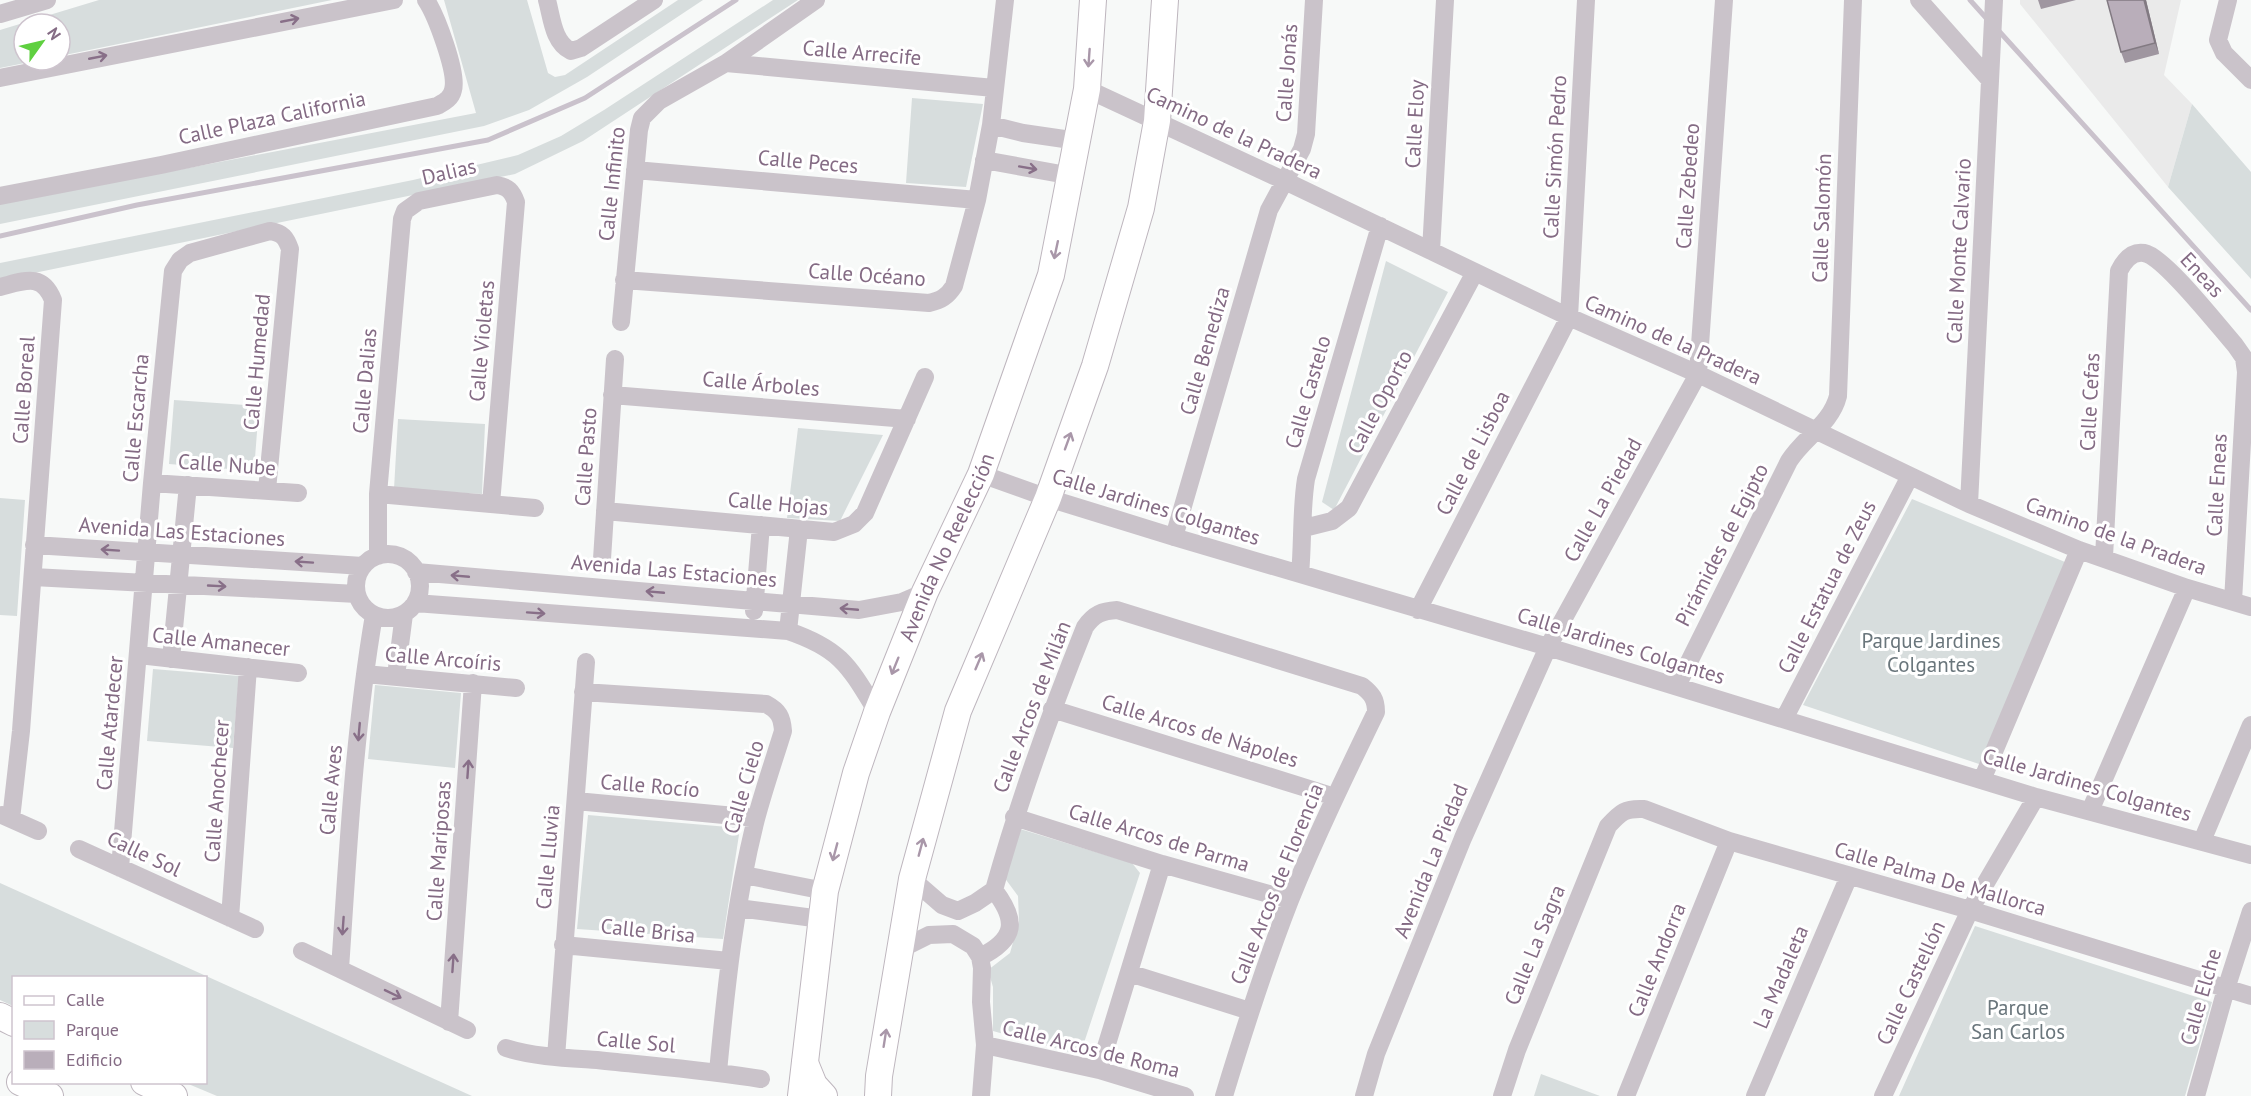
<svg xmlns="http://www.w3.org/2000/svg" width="2251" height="1096" viewBox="0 0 2251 1096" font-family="'PT Sans',sans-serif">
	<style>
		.built { fill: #eaeaea }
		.green { fill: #d7dddd }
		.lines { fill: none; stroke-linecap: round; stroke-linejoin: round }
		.stream { stroke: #cac2cc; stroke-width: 5 }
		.secondary-casing { stroke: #beb6be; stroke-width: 28 }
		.street { stroke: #cac3ca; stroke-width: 18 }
		.secondary { stroke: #fff; stroke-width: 26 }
		.wall { fill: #9f96a0 }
		.shaded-wall { fill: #827a82 }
		.building { fill: #b9aeba; stroke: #827a82; stroke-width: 1.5 }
		.oneway { stroke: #886f88 }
		.oneway2 { stroke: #a997a9 }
		.labels { text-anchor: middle; stroke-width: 6; stroke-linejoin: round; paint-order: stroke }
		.street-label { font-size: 21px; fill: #846b84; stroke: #fff }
		.park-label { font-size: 21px; fill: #6a767c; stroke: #fff }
	</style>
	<rect width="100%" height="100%" fill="#f7f9f8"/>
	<!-- built -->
	<path class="built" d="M2020 0H2181L2164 75 2192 104 2168 187 2020 4Z"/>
	<!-- green -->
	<path class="green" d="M99 0H332L60 56V24H24V60H40L0 68V30Z
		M444 0H527L548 73 555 77 565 75 678 0H703L587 77 529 110 484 126 0 224V204L476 113Z
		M773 0H798L583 141 515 174 0 280V263L413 180 518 155 561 136 604 110Z
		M912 98 983 104 966 187 906 183Z
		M2192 104 2251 172V279L2168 187Z
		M1386 261 1448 292 1334 510 1322 502Z
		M174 400 259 406 254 471 169 464Z
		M398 419 485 424 482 494 394 489Z
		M798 428 883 435 840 521 787 518Z
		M0 498 25 500 17 616 0 615Z
		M1912 499 2065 562 1982 765 1803 705Z
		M153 669 239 676 233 748 147 741Z
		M375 685 461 693 455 768 368 759Z
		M588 815 740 828 723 939 577 929Z
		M1020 829 1132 863 1140 873 1080 1055 993 1031V987L988 970 1010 953 1019 921 1018 896 1004 877Z
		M0 883 472 1096H217L186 1083 206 1082V978H14L13 1006 0 1000Z
		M1975 926 2212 1002 2185 1096H1899Z
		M1541 1074 1600 1096H1534Z"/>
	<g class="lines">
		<!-- stream -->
		<path class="stream" d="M1970 0 1987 19
			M1998 30 2251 310
			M0 236 137 205 488 140 585 98 736 0"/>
		<defs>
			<g id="secondary">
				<path d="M0 1016 14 1023"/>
				<path d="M805 1063 814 1085 824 1096"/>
				<path d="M20 1082 50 1096"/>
				<path d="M144 1082 174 1096"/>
				<path id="s1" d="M801 1096 825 891 856 773 877 712 925 592 981 474 1051 275 1087 89 1093 0"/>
				<path d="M878 1096 879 1076 912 879 958 711 1048 498 1095 366 1141 208 1157 121 1165 0"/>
			</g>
		</defs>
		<!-- secondary casing -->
		<use href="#secondary" class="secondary-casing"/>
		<!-- street -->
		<path class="street" d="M547 0C552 18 553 42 571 51L581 48 654 0
			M1919 0 1990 80
			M2228 0 2218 40 2224 53 2251 80
			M0 14 47 0
			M726 63 994 88
			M0 78 394 0
			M1087 89 1285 181 1569 317 1698 374 1969 504 2079 550 2187 588 2251 607
			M991 125 1023 133 1078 141
			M984 160 1072 176
			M635 170 977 200
			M0 196 161 165 437 106C444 102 451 99 453 90 458 73 436 15 426 0
			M1431 251 1445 0
			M624 280 929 303C941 300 947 297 954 286L977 200 991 125 1005 0
			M0 287C24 281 42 272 53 300L21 731 11 819
			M621 322 639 130 642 118 659 101 726 63 816 0
			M612 395 907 419
			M981 474 1048 498 1174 537 1548 647 2036 797 2251 855
			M152 483 298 493
			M378 494 535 508
			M1969 504 1994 0
			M605 511 834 532 854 524 865 513 925 377
			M1304 528 1332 521 1349 508 1475 272
			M1174 537 1269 210 1302 149 1306 134 1314 0
			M34 545 363 566
			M356 586a32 32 0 1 1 64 0a32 32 0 1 1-64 0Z
			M378 556V494L402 219 405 211 419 201 497 185C508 187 512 191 516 202L491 504
			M2104 557 2119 271C2124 261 2132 251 2144 253 2164 256 2219 327 2235 345L2244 358 2246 372 2233 601
			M602 559 615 359
			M416 572 859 610 902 602 925 592
			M1300 574C1303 543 1301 510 1306 479L1380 226
			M33 577 357 594
			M415 603 788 631C841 649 849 666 877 712
			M1418 610 1569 317 1586 0
			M754 611 761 525
			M788 631 799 529
			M139 655 298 673
			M171 659 188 485
			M365 674 516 688
			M396 676 404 614
			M1677 686 1789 461C1804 437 1831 424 1838 396L1853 0
			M583 692 766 704C779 711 782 717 783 731 774 760 764 789 756 819 735 902 726 987 718 1072
			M1052 709 1335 797
			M1784 719 1910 476
			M1982 780 2079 550
			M576 801 756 818
			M2090 811 2187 588
			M2 815 38 831
			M1014 817 1162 864 1290 900
			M2202 841 2251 725
			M79 849 255 929
			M120 868 152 483 173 271 180 260 190 253 270 231C283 233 286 238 290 249L267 490
			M744 875 825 891
			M912 879 942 905 958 911 975 903 994 890
			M994 890C1019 800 1050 714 1085 627 1094 614 1102 611 1117 610L1362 686C1372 694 1376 699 1376 712 1346 774 1316 836 1290 900 1265 964 1244 1030 1224 1096
			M738 908 821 919
			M230 918 248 667
			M563 945 729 961
			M899 950 929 935 953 934 973 946 980 957 982 968 981 1002 985 1045 981 1096
			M302 951 467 1030
			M980 957C1016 939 1018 921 994 890
			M340 969C348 851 354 732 374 615
			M1129 973 1250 1011
			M449 1022 473 683
			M985 1045 1099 1070 1185 1096
			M506 1048C535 1057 567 1058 597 1060 652 1066 707 1070 761 1079
			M556 1057 586 662
			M1099 1070 1162 864
			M1364 1096 1376 1054 1463 838 1548 647 1698 374 1724 0
			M1502 1096 1517 1050 1608 826C1621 812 1625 808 1644 809L1729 841 1970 910 2251 996
			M1626 1096 1729 841
			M1755 1096 1849 876
			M1883 1096 1970 910 2036 797
			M2196 1096 2226 989 2251 911"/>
		<!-- secondary -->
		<use href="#secondary" class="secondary"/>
	</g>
	<!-- wall -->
	<path class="wall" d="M2038 0H2076L2041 9Z
		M2107 0H2146L2159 54 2125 63 2121 52Z"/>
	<!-- shaded-wall -->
	<path class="shaded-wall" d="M2144 0H2146L2159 54 2155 43Z"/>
	<!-- building -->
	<path class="building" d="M2107 0H2144L2155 43 2121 52Z"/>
	<!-- one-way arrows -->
	<defs><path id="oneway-shaft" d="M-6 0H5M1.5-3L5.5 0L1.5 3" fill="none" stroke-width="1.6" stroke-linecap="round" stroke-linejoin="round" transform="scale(1.5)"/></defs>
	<g class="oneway">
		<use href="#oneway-shaft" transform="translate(290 20) rotate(-11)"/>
		<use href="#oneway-shaft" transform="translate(98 57) rotate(-11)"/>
		<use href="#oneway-shaft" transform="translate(1028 168) rotate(10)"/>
		<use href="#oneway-shaft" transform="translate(110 550) rotate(-176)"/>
		<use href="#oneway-shaft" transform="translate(304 562) rotate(-176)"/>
		<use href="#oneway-shaft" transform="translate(460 576) rotate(-175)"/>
		<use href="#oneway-shaft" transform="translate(217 586) rotate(3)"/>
		<use href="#oneway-shaft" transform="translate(655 592) rotate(-175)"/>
		<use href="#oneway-shaft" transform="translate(849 609) rotate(-175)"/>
		<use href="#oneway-shaft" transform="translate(536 613) rotate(4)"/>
		<use href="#oneway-shaft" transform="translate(359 732) rotate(95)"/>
		<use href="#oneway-shaft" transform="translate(468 769) rotate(-86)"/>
		<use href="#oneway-shaft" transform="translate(343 926) rotate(94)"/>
		<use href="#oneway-shaft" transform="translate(453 963) rotate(-86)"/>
		<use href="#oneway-shaft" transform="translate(393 994) rotate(26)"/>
	</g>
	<g class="oneway2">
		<use href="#oneway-shaft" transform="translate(1089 58) rotate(94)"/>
		<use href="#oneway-shaft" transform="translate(1056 250) rotate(102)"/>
		<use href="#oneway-shaft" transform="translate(1068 441) rotate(-70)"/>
		<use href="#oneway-shaft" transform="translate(979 661) rotate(-67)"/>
		<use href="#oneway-shaft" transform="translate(895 666) rotate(112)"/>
		<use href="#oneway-shaft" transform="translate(921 847) rotate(-75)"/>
		<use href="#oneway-shaft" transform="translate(835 852) rotate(105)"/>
		<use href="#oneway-shaft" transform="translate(885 1038) rotate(-81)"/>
	</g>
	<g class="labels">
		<!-- street labels -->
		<g class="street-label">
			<text transform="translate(862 53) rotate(5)" y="7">Calle Arrecife</text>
			<text transform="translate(1287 73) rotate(-86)" y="7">Calle Jonás</text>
			<text transform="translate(272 118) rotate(-12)" y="7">Calle Plaza California</text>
			<text transform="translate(1415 124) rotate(-87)" y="7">Calle Eloy</text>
			<text transform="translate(1234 133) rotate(25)" y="7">Camino de la Pradera</text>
			<text transform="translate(1555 157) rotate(-87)" y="7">Calle Simón Pedro</text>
			<text transform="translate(808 162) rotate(5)" y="7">Calle Peces</text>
			<text transform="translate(449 172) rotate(-13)" y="7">Dalias</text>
			<text transform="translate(612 184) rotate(-84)" y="7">Calle Infinito</text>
			<text transform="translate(1688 186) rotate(-86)" y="7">Calle Zebedeo</text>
			<text transform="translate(1822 218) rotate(-88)" y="7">Calle Salomón</text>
			<text transform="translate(1959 251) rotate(-87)" y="7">Calle Monte Calvario</text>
			<text transform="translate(867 275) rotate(4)" y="7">Calle Océano</text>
			<text transform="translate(2202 275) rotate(47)" y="7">Eneas</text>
			<text transform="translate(1673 340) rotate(24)" y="7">Camino de la Pradera</text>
			<text transform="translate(482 341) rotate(-85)" y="7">Calle Violetas</text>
			<text transform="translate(1205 351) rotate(-74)" y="7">Calle Benediza</text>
			<text transform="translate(257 362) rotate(-85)" y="7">Calle Humedad</text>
			<text transform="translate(365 381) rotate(-85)" y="7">Calle Dalias</text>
			<text transform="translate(761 384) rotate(5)" y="7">Calle Árboles</text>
			<text transform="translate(24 390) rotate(-86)" y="7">Calle Boreal</text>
			<text transform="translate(1308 392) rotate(-74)" y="7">Calle Castelo</text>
			<text transform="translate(1380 402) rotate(-62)" y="7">Calle Oporto</text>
			<text transform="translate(2090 402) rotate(-87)" y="7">Calle Cefas</text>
			<text transform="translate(136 418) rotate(-85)" y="7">Calle Escarcha</text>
			<text transform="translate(1473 453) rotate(-63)" y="7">Calle de Lisboa</text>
			<text transform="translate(586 457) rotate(-86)" y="7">Calle Pasto</text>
			<text transform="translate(227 465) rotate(4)" y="7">Calle Nube</text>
			<text transform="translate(2217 485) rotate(-87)" y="7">Calle Eneas</text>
			<text transform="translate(1603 500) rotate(-61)" y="7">Calle La Piedad</text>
			<text transform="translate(778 504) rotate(5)" y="7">Calle Hojas</text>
			<text transform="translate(1156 507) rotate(17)" y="7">Calle Jardines Colgantes</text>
			<text transform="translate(182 532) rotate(4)" y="7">Avenida Las Estaciones</text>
			<text transform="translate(2116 536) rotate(20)" y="7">Camino de la Pradera</text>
			<text transform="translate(1722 545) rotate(-63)" y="7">Pirámides de Egipto</text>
			<text dy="7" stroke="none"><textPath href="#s1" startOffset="572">Avenida No Reelección</textPath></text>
			<text transform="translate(674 571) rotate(5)" y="7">Avenida Las Estaciones</text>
			<text transform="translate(1827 587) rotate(-63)" y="7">Calle Estatua de Zeus</text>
			<text transform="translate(221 642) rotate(6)" y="7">Calle Amanecer</text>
			<text transform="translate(1621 646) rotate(17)" y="7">Calle Jardines Colgantes</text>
			<text transform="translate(443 659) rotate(5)" y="7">Calle Arcoíris</text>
			<text transform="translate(1032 707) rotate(-69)" y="7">Calle Arcos de Milán</text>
			<text transform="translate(110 723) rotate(-85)" y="7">Calle Atardecer</text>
			<text transform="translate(1200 731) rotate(17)" y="7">Calle Arcos de Nápoles</text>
			<text transform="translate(2087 785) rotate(16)" y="7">Calle Jardines Colgantes</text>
			<text transform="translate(650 786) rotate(5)" y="7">Calle Rocío</text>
			<text transform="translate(744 787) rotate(-74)" y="7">Calle Cielo</text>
			<text transform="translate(331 790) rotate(-85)" y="7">Calle Aves</text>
			<text transform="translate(217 791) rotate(-86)" y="7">Calle Anochecer</text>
			<text transform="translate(1159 838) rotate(17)" y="7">Calle Arcos de Parma</text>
			<text transform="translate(439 851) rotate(-86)" y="7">Calle Mariposas</text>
			<text transform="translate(144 854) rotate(25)" y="7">Calle Sol</text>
			<text transform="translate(548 857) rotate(-85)" y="7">Calle Lluvia</text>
			<text transform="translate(1431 861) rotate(-68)" y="7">Avenida La Piedad</text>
			<text transform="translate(1940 879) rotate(16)" y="7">Calle Palma De Mallorca</text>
			<text transform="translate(1277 884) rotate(-68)" y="7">Calle Arcos de Florencia</text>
			<text transform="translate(648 931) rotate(6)" y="7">Calle Brisa</text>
			<text transform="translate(1535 945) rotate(-68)" y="7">Calle La Sagra</text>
			<text transform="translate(1657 960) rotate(-68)" y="7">Calle Andorra</text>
			<text transform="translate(1781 977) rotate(-67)" y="7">La Madaleta</text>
			<text transform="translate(1911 983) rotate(-65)" y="7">Calle Castellón</text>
			<text transform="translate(2201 997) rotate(-74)" y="7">Calle Elche</text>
			<text transform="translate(636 1042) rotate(5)" y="7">Calle Sol</text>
			<text transform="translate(1091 1049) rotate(14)" y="7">Calle Arcos de Roma</text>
		</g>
		<!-- park labels -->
		<g class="park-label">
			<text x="1931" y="648">Parque Jardines<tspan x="1931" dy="24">Colgantes</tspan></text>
			<text x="2018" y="1015">Parque<tspan x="2018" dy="24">San Carlos</tspan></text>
		</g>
	</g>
	<!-- legend -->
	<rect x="12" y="976" width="195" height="108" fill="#ffffff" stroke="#cec4ce" stroke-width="1.5"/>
	<rect x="24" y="996" width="30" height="9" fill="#ffffff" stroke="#cec4ce" stroke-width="1.5"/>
	<text x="66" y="1006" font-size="18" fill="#846b84">Calle</text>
	<rect x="24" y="1021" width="30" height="18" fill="#d7dddd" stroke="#cec4ce" stroke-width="1.5"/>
	<text x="66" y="1036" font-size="18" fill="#846b84">Parque</text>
	<rect x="24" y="1051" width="30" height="18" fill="#b9aeba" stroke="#cec4ce" stroke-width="1.5"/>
	<text x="66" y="1066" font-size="18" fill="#846b84">Edificio</text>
	<!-- north arrow -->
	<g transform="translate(42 42) rotate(56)"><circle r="28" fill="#ffffff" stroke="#cec4ce" stroke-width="1.5"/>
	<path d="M0-4.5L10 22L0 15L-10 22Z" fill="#5fd040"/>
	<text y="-9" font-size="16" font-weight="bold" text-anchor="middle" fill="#846b84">N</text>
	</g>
</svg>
